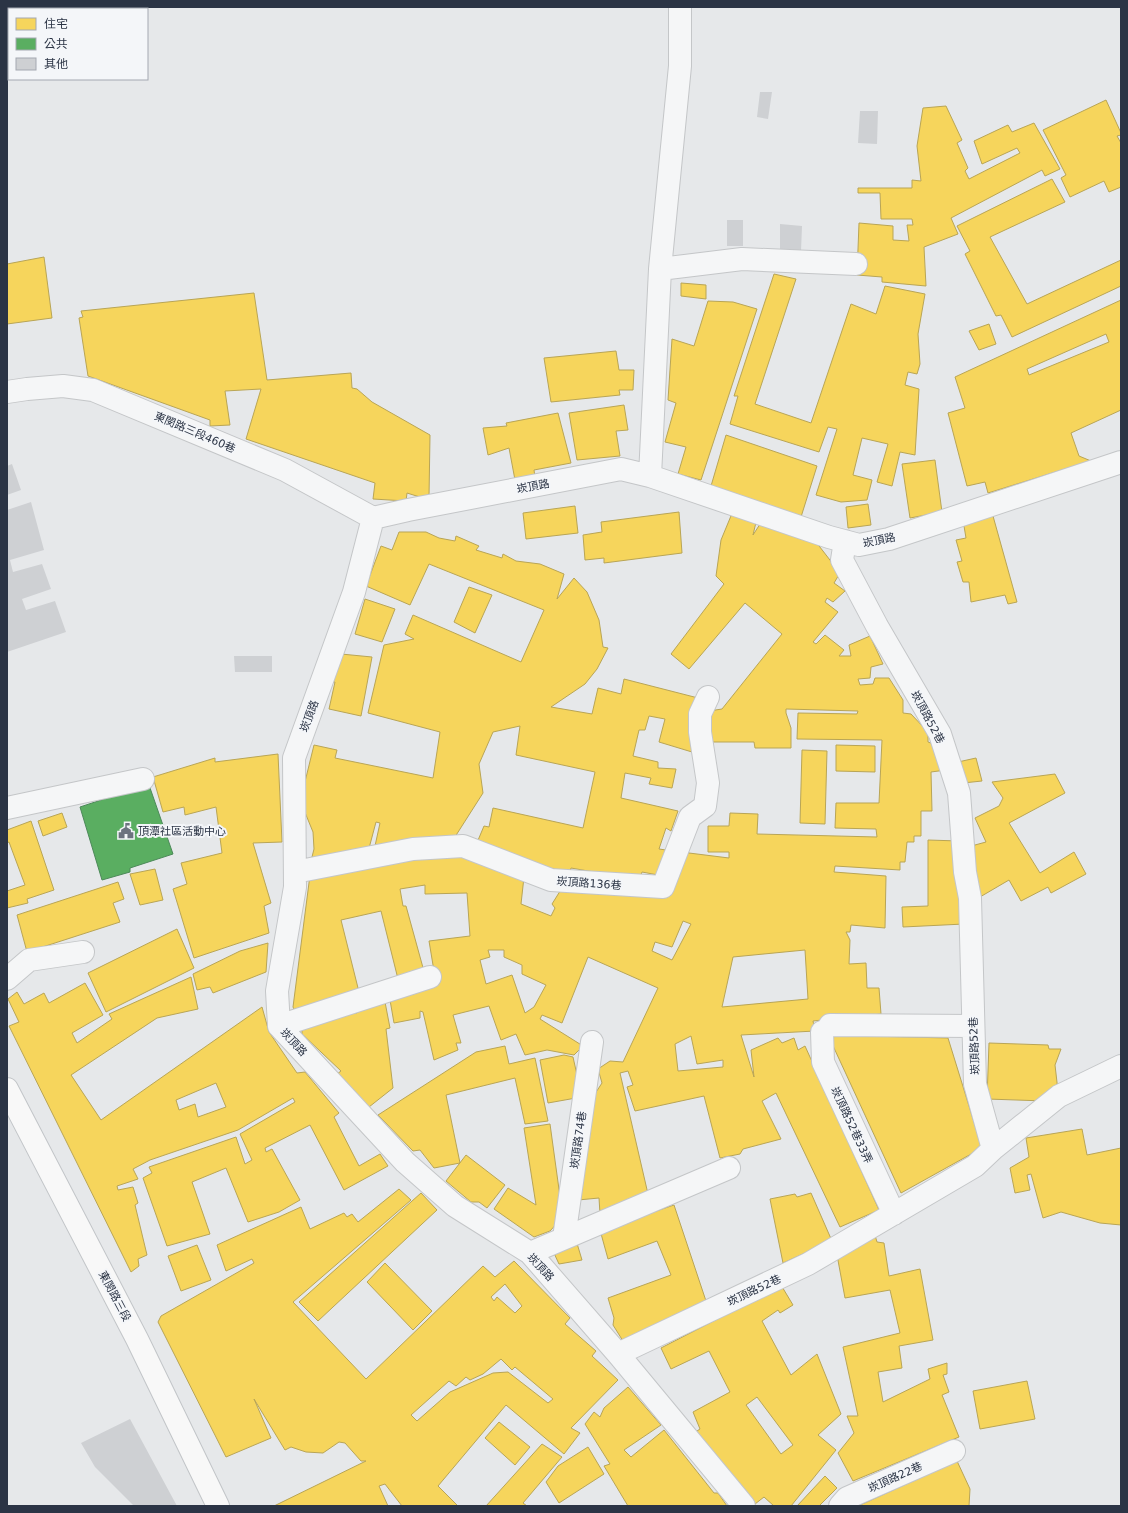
<svg xmlns="http://www.w3.org/2000/svg" width="1128" height="1513" viewBox="0 0 1128 1513" font-family="'DejaVu Sans','Noto Sans TC',sans-serif">
	<style>
		.homes { fill: #f6d55c; stroke: #b9a555; fill-rule: evenodd }
		.public { fill: #5aae61; stroke: #4c8959 }
		.building { fill: #ced0d3 }
		.lines { fill: none; stroke-linecap: round; stroke-linejoin: round }
		.minor-casing { stroke: #c4c6c8; stroke-width: 24 }
		.major-casing { stroke: #c2c5c8; stroke-width: 24 }
		.minor { stroke: #f5f6f7; stroke-width: 22 }
		.major { stroke: #f8f8f8; stroke-width: 22 }
		.labels { text-anchor: middle; stroke-width: 4; stroke-linejoin: round; paint-order: stroke }
		.street-label { font-size: 11px; fill: #2b3445; stroke: #f4f6f9 }
		.poi-label { font-size: 11px; fill: #2b3445; stroke: #f4f6f9; text-anchor: start }
	</style>
	<rect width="100%" height="100%" fill="#e6e8ea"/>
	<!-- homes -->
	<path class="homes" d="M1106 100 1121 133V135L1117 136 1121 143V187L1109 192 1104 181 1070 197 1061 178 1066 175 1043 130Z
		M946 106 962 140 957 143 968 168 965 171 969 179 1020 153 1017 148 982 164 974 141 1008 125 1012 132 1034 123 1060 169 1045 176 1042 170 951 218 958 234 924 247 926 286 882 282V277L857 275 859 223 893 226V240L909 241 907 225H913L912 219H881L880 193H858V188H912V180L921 181 917 146 923 108Z
		M1052 179 1065 202 990 237 1027 304 1121 260V286L1012 337 1001 315 996 316 965 254 970 251 957 226Z
		M44 257 52 318 7 324V264Z
		M774 274 796 279 755 404 811 423 851 304 876 314 885 286 925 294 918 334 920 364 917 374 908 372 905 385 919 389 915 455 900 452 892 486 877 482 888 444 862 438 853 475 872 480 867 500 841 502 816 495 837 429 828 427 819 452 730 424 738 396H734Z
		M681 283 706 285V299L681 296Z
		M254 293 267 380 351 373 352 388 357 389 372 402 430 435 429 497 423 498 407 493 406 501 373 499 375 483 246 439 261 389 225 391 230 425 210 426V420L88 376 79 318 83 317 81 311Z
		M1121 300V410L1071 433 1079 456 1091 461 988 493 985 482 967 486 948 413 965 408 955 377ZM1106 334 1109 342 1029 375 1027 369Z
		M708 301 733 302 757 309 701 480 678 474 686 447 665 442 676 403 668 400 672 339 694 346Z
		M989 324 996 344 979 350 969 331Z
		M616 351 619 370H634L633 390H619L620 395 551 402 544 358Z
		M624 405 628 430 616 431 620 456 577 460 569 413Z
		M558 413 571 463 534 470 535 477 515 480 509 448 488 455 483 428 507 426 506 423Z
		M726 435 817 466 801 517 711 486Z
		M935 460 942 512 910 518 902 464Z
		M868 504 871 525 848 528 846 507Z
		M575 506 578 533 526 539 523 513Z
		M733 511 757 518 753 535 762 521 816 542 840 573 834 583 845 591 833 602 827 598 825 602 838 612 813 642 816 644 825 635 844 650 839 656H851L849 645 870 636 883 664 871 667 870 678 858 679 860 685 873 684 875 678H889L903 700V713L911 714 928 732V742L936 745 946 770 931 772 932 811H921V836H914V842H907L905 862H900V870L835 866 834 872 886 876 885 928 851 925 850 932H846L850 940 849 964 866 963 867 988H879L881 1014 813 1021 815 1031 741 1035 754 1077 751 1050 778 1038 782 1043 794 1038 798 1050 805 1046 879 1210 840 1227 776 1093 762 1101 781 1139 743 1149 740 1154 720 1158 704 1096 635 1111 627 1087 633 1085 628 1071 620 1073 648 1194 600 1214 599 1198 578 1200 587 1106 602 1083 598 1069 610 1061 623 1062 658 988 588 957 562 1023 542 1015 540 1019 583 1046 574 1055 547 1050 525 1055 516 1034 501 1040 489 1006 453 1015 461 1043H456L458 1050 434 1060 423 1012 420 1011V1018L394 1023 390 1000 436 983 429 941 470 936 467 893 425 894V885L400 889 403 906H406L425 975 399 983 381 911 341 920 360 996 296 1014 293 1007 310 875 462 851 524 877 521 904 551 916 555 908 552 904 562 888 665 890 681 852 729 858V852H708V826H729L730 813 758 814 757 834 877 837 876 829 835 828 836 803H879L882 740 797 739 798 713 857 714 858 711 786 709V713L791 728V748H755L754 742H705L709 711 722 709 782 634 745 603 689 669 671 654 724 584 716 576 721 540ZM683 921 691 924 672 960 652 951 655 942 672 947ZM488 950H504V957L522 965V974L546 985 534 1007 525 1013 512 975 486 984 480 960 490 957ZM805 950 808 999 722 1007 733 957ZM691 1036 697 1064 723 1060V1067L678 1071 675 1044Z
		M679 512 682 553 604 563V558L585 560 583 535 602 532 601 522Z
		M993 516 1017 602 1008 604 1005 595 971 602 969 582H963L957 562 962 561 956 540 966 538 963 520Z
		M399 532H426L439 538 455 541 456 536 479 546 476 550 502 558 503 554 516 561 540 564 564 574 557 599 574 578 587 592 599 620 603 647 608 648 597 669 585 684 551 707 592 714 598 688 621 694 624 679 702 699 692 752 659 742 665 719 649 716 645 730H639L633 756 658 762V768L676 769 672 788 649 784 651 778 625 773 621 798 678 811 671 831 666 828 659 849 666 850 658 875 642 872 639 880 571 868 569 875 476 845 484 826 489 827 493 808 583 828 595 772 516 755 520 726 493 732 479 764 483 793 453 840 375 846 380 823 376 822 368 852 311 861 314 849 313 832 304 810 302 794 314 745 337 750 335 758 433 778 440 732 368 713 384 645 414 639 405 634 413 615 521 662 544 610 429 564 410 605 366 586 381 546 392 550Z
		M469 587 492 595 475 633 454 622Z
		M365 599 395 609 382 642 355 634Z
		M341 654 372 657 361 716 329 709 335 682H331Z
		M836 745 875 746V772L836 771Z
		M802 750 827 751 825 824 800 823Z
		M278 754 282 842 253 843 271 903 264 906 269 933 194 958 173 889 187 884 181 863 222 853 216 807 185 815 184 807 163 812 153 777 215 758V762Z
		M976 758 982 781 963 783 958 762Z
		M1055 774 1065 793 1009 823 1040 873 1074 852 1086 874 1051 893 1048 887 1021 901 1009 880 980 897 969 849 975 845 986 842 975 818 999 806 1003 798 992 782Z
		M62 813 67 827 43 836 38 821Z
		M31 821 54 890 27 899 28 903 7 908V891L25 885 9 842 7 843V830Z
		M928 840 959 841 964 924 903 927 902 907 928 906Z
		M155 869 163 900 140 905 130 874Z
		M118 882 124 899 113 903 120 922 27 952 17 915Z
		M177 929 194 968 106 1012 88 973Z
		M268 943 266 972 213 993 210 987 197 990 193 974 240 951Z
		M191 977 198 1009 157 1018 71 1075 101 1120 262 1007 269 1032 297 1073 305 1072 339 1113 334 1117 359 1166 380 1154 388 1166 344 1190 310 1125 265 1148 266 1152 272 1149 300 1200 279 1212 248 1222 226 1168 192 1182 210 1234 167 1246 143 1178 152 1173 149 1167 236 1137 245 1164 252 1160 240 1134 295 1102 293 1098 238 1130 150 1160 133 1169 138 1179 117 1186 118 1190 133 1187 138 1203 135 1205 147 1255 138 1259 139 1266 131 1272 9 1026 19 1022 8 999 17 992 24 1004 44 993 49 1003 85 983 103 1015 72 1033 77 1043 112 1019 109 1014ZM216 1083 226 1107 198 1117 195 1104 179 1110 176 1100Z
		M385 1002 390 1028 386 1029 393 1088 369 1107 337 1074 341 1071 302 1034V1027L349 1011 357 1013 356 1006Z
		M828 1035 948 1038 982 1148 901 1193Z
		M989 1043 1048 1045 1049 1049H1061L1055 1065 1058 1091 1045 1101 987 1099Z
		M505 1046 509 1064 535 1058 548 1121 525 1124 515 1078 446 1095 460 1163 434 1168 420 1150 413 1151 378 1115 476 1052Z
		M564 1055 573 1057 579 1084 576 1098 548 1103 540 1060Z
		M550 1124 561 1204 560 1220 550 1231 534 1237 494 1209 508 1188 536 1205 524 1128Z
		M1082 1129 1087 1155 1121 1148V1225L1100 1223 1061 1212 1043 1218 1031 1174 1027 1175 1030 1190 1015 1193 1010 1168 1029 1157 1026 1138Z
		M466 1155 505 1185 487 1208 479 1202H471L446 1181Z
		M399 1189 411 1200 293 1302 366 1379 483 1266 495 1277 514 1261 570 1318 565 1324 596 1351 592 1356 618 1380 571 1428 580 1433 564 1454 506 1405 438 1486 458 1506H402L385 1484 379 1486 388 1506H274L366 1461H361L345 1443 339 1442 323 1453 306 1452 291 1447 285 1450 254 1399 271 1438 226 1457 158 1322 161 1316 254 1263 252 1259 226 1271 217 1245 301 1207 310 1229 344 1213 347 1217 352 1214 358 1222ZM505 1284 522 1306 515 1313 497 1297 494 1301 491 1297ZM501 1359 512 1370 515 1367 553 1399 548 1403 508 1372 493 1373 450 1392 417 1421 411 1415 449 1381 456 1386 466 1377 470 1380 483 1374Z
		M421 1193 437 1210 318 1321 299 1302Z
		M811 1193 832 1241 783 1263 770 1199 795 1194 797 1197Z
		M674 1205 706 1301 623 1341 613 1325 614 1318 608 1298 671 1275 657 1241 608 1259 600 1230Z
		M874 1232 877 1242 884 1243 889 1276 920 1269 933 1340 899 1346 902 1368 878 1372 883 1402 930 1379 928 1369 947 1363V1374L943 1375 949 1392 942 1395 959 1437 853 1481 838 1453 854 1433 847 1416H858L843 1347 900 1333 890 1290 845 1298 837 1255Z
		M576 1240 582 1260 559 1264 553 1251Z
		M197 1245 211 1280 181 1291 168 1256Z
		M385 1263 432 1311 413 1330 367 1282Z
		M781 1285 793 1305 780 1313 778 1310 762 1321 791 1375 817 1354 841 1414 818 1435 836 1450 791 1506H774L764 1497 755 1504 694 1433 700 1429 693 1412 730 1392 709 1351 671 1369 661 1348 731 1312ZM757 1397 793 1445 781 1454 746 1405Z
		M1027 1381 1035 1419 980 1429 973 1391Z
		M628 1387 661 1425 624 1450 631 1457 664 1430 714 1493H718L727 1506H628L604 1466 610 1464 585 1424 594 1412 600 1417 604 1408Z
		M499 1422 530 1447 515 1465 485 1438Z
		M542 1444 562 1457 523 1503 527 1506H486Z
		M588 1447 604 1474 559 1503 546 1482 558 1466Z
		M957 1461 970 1489 969 1506H858Z
		M825 1476 837 1488 819 1506H797Z"/>
	<!-- public -->
	<path class="public" d="M149 785 173 854 130 868V872L102 880 80 807 107 798 106 793Z"/>
	<!-- building -->
	<path class="building" d="M760 92H772L768 119 757 117Z
		M860 111H878L877 144 858 143Z
		M727 220H743V246H727Z
		M780 224 802 226 801 251H780Z
		M12 464 21 490 7 495V466Z
		M31 502 44 550 10 560 13 572 42 564 51 589 22 599 26 610 55 601 66 632 7 652V510Z
		M234 656H272V672H235Z
		M130 1419 177 1506H134L95 1467 81 1443Z"/>
	<g class="lines">
		<defs>
			<path id="minor" d="M660 269 742 259 856 264
				M7 392 27 389 63 386 93 390 285 470 373 518
				M650 476 660 269 680 66V7
				M7 808 143 779
				M295 872 413 849 463 846 551 880 663 887 690 817 705 806 708 783 700 732V714L708 697
				M7 979 29 960 83 952
				M830 1025 973 1026
				M279 1026 430 977
				M822 1032 823 1062 894 1214
				M993 1149 1059 1096 1121 1066
				M564 1238 592 1042
				M530 1253 729 1168
				M618 1354 808 1264 975 1166 993 1149 975 1084 970 898 965 872 959 793 940 734 877 626 842 560 845 541
				M744 1506 618 1354 530 1253 455 1206 405 1162 279 1026 277 991 295 887 294 758 354 592 373 518 408 510 621 469 650 476 829 537 859 545 889 539 1121 462
				M840 1506 847 1498 954 1451"/>
			<path id="major" d="M7 1089 137 1339 218 1506"/>
		</defs>
		<!-- minor casing -->
		<use href="#minor" class="minor-casing"/>
		<!-- major casing -->
		<use href="#major" class="major-casing"/>
		<!-- minor -->
		<use href="#minor" class="minor"/>
		<!-- major -->
		<use href="#major" class="major"/>
	</g>
	<!-- icons -->
	<defs>
		<symbol id="civic-bare" viewBox="-9 -9 18 18"><path d="M-.6-6.5H3V-4.5H.6V-3L4-1V1h2V6H-6V1h2V-1L-.6-3ZM-1.2 2.5V6h2.4V2.5Z" fill="#6c737f" stroke="#f4f6f9" stroke-width="2.5" paint-order="stroke"/></symbol>
	</defs>
	<g fill-rule="evenodd">
		<use href="#civic-bare" x="115" y="820" width="22" height="22"/>
	</g>
	<g class="labels">
		<!-- street labels -->
		<g class="street-label">
			<text transform="translate(195 432) rotate(23)" y="4">東閔路三段460巷</text>
			<text transform="translate(533 486) rotate(-11)" y="4">崁頂路</text>
			<text transform="translate(879 540) rotate(-12)" y="4">崁頂路</text>
			<text transform="translate(309 716) rotate(-70)" y="4">崁頂路</text>
			<text transform="translate(928 717) rotate(62)" y="4">崁頂路52巷</text>
			<text transform="translate(589 883) rotate(4)" y="4">崁頂路136巷</text>
			<text transform="translate(294 1042) rotate(47)" y="4">崁頂路</text>
			<text transform="translate(974 1046) rotate(-92)" y="4">崁頂路52巷</text>
			<text transform="translate(852 1125) rotate(65)" y="4">崁頂路52巷33弄</text>
			<text transform="translate(578 1140) rotate(-82)" y="4">崁頂路74巷</text>
			<text transform="translate(541 1267) rotate(47)" y="4">崁頂路</text>
			<text transform="translate(754 1290) rotate(-25)" y="4">崁頂路52巷</text>
			<text transform="translate(115 1296) rotate(62)" y="4">東閔路三段</text>
			<text transform="translate(895 1477) rotate(-24)" y="4">崁頂路22巷</text>
		</g>
		<!-- poi labels -->
		<g class="poi-label">
			<text x="138" y="835">頂潭社區活動中心</text>
		</g>
	</g>
	<!-- border -->
	<rect width="1128" height="1513" fill="none" stroke="#2b3445" stroke-width="16"/>
	<!-- legend -->
	<rect x="8" y="8" width="140" height="72" fill="#f4f6f9" stroke="#a4a8b1"/>
	<rect x="16" y="18" width="20" height="12" fill="#f6d55c" stroke="#a4a8b1"/>
	<text x="44" y="28" font-size="12" fill="#2b3445">住宅</text>
	<rect x="16" y="38" width="20" height="12" fill="#5aae61" stroke="#a4a8b1"/>
	<text x="44" y="48" font-size="12" fill="#2b3445">公共</text>
	<rect x="16" y="58" width="20" height="12" fill="#ced0d3" stroke="#a4a8b1"/>
	<text x="44" y="68" font-size="12" fill="#2b3445">其他</text>
</svg>
